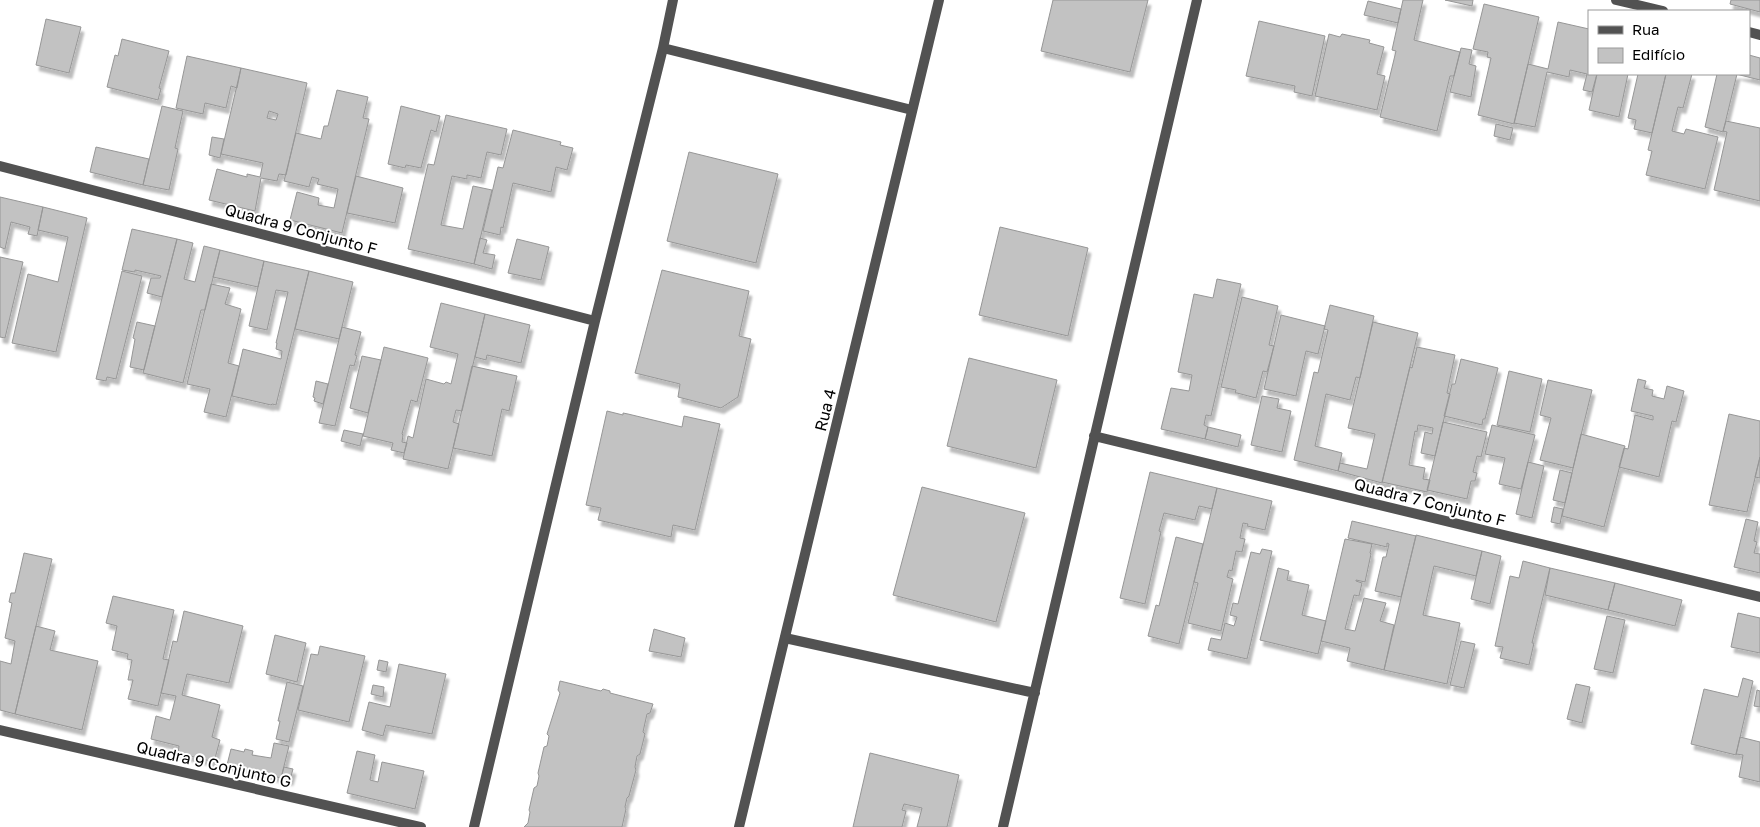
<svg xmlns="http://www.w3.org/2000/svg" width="1760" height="827" viewBox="0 0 1760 827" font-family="'Golos Text',sans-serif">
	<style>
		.building { fill: #c2c2c2; stroke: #969696; fill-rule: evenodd; filter: url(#shadow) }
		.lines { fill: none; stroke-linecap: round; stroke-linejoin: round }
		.minor { stroke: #525252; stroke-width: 10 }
		.tertiary { stroke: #525252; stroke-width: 10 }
		.labels { text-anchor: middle; stroke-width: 4; stroke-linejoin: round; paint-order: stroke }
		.street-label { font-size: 16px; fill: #000; stroke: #fff }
	</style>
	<defs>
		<filter id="shadow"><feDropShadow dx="3" dy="5.5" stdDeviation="1" flood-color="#0004"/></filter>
	</defs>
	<rect width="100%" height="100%" fill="#fff"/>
	<!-- building -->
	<path class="building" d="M1053 0H1148L1130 72 1041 51Z
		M1403 0H1423L1414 40 1460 52 1454 76H1450L1437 131 1380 117 1396 51 1392 50Z
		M1445 0H1473L1472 6Z
		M1731 0H1760V12L1730 4Z
		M1368 1 1401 9 1398 23 1364 15Z
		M1484 4 1539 17 1514 124 1478 115 1491 58 1487 57 1488 52 1473 49Z
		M46 19 81 27 69 73 36 65Z
		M1259 21 1325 36 1312 96 1294 92 1295 86 1246 76Z
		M1558 22 1589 29V74H1597L1592 92 1583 90 1587 74 1570 70 1569 77 1547 72 1535 127 1514 123 1528 64 1548 69Z
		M1329 34 1340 37 1342 34 1370 40 1369 43 1384 47 1377 74 1385 76 1377 110 1315 96Z
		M122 39 169 51 159 88 161 89 158 100 107 87 115 55 118 56Z
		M1461 48 1472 50 1469 64 1476 66 1471 97 1450 92Z
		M1749 55 1760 58V80L1736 74H1749Z
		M187 56 241 68 237 88 231 86 226 108 205 103 203 114 176 108Z
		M241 68 307 83 286 175 279 174 277 181 261 178 255 211 209 200 217 169 247 177V174L260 177 263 163 221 154ZM269 111 278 114 276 120 267 118Z
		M1597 74H1628L1619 117 1589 110Z
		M1638 74H1666L1652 133 1634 129 1636 120 1628 118Z
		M1666 74H1692L1683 108 1678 107 1672 131 1684 134 1686 129 1718 137 1705 189 1646 175 1652 151 1648 150Z
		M1717 74H1737L1723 132 1705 127Z
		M337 90 368 97 363 118 369 119 342 233 290 220 297 192 319 198 318 205 334 208 338 189 317 184 319 179 312 177 309 187 284 181 296 133 321 139 324 126H328Z
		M162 106 183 111 175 148 178 149 169 190 143 185Z
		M401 106 440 116 436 132 431 130 421 168 406 165 405 168 388 164Z
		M446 115 507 129 501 155 487 152 481 178 467 175V179L452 176 441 225 463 229 473 186 492 190 474 264 408 249 428 164 434 165Z
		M1726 121 1760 128V201L1714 190 1727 132 1723 131Z
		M1496 124 1513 128 1510 140 1494 136Z
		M513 130 561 142 560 145 573 148 567 170 556 167 551 192 513 183 503 228 501 227 500 235 483 231 498 167 503 168Z
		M212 137 224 139 220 158 209 155Z
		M96 147 149 159 143 185 90 172Z
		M689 152 778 174 756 263 667 241Z
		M356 176 403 188 395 223 347 213Z
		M0 197 43 207 37 236 28 234 30 227 11 222 5 249 0 247Z
		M43 207 87 218 56 352 12 343 28 274 58 282 68 237 38 230Z
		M1000 227 1088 248 1068 336 979 315Z
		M132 229 177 239 162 297 147 293 151 278H160L161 276 135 270V272L122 270Z
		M480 238 487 240 483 253 495 255 492 269 474 264Z
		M177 239 193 243 184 279 195 282 204 246 220 250 205 310H201L183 383 143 373Z
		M517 239 549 247 541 280 508 273Z
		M220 250 264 261 258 287 213 277Z
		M0 257 23 262 5 338 0 337Z
		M264 261 309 271 276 405 272 404 271 405 232 396 243 349 281 359 282 351 276 349 277 343H276L288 292 276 290 267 330 249 326Z
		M662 270 749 291 739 336 751 339 738 397 721 408 678 397 680 384 635 373Z
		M122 271 142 276 116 379 107 377 106 381 96 379Z
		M309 271 353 282 339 339 295 329Z
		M1217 279 1241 284 1211 416 1206 415 1204 425 1208 427 1205 439 1161 429 1171 388 1189 391 1192 375 1178 372 1194 294 1213 298Z
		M211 284 230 288 225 304 241 309 228 363 239 366 226 417 204 412 210 389 187 384Z
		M1242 297 1278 306 1269 345 1274 346 1267 372 1263 371 1256 398 1237 393H1235L1236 390 1221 387Z
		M441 303 485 314 462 411 456 410 453 422 459 424 448 469 403 459 408 436 413 438 426 379 444 384 446 382 451 384 458 354 430 347Z
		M1330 305 1374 316 1360 378 1356 377 1350 400 1326 394 1322 413 1315 446 1342 453 1338 471 1294 460 1314 372 1318 373 1328 330 1324 329Z
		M485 314 530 325 521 363 487 355 486 360 475 357Z
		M1281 315 1325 326 1318 354 1306 351 1296 396 1264 389Z
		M137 322 155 326 144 370 130 367 135 339 133 338Z
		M1373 322 1418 333 1382 483 1338 471 1340 463 1367 469 1375 434 1348 428Z
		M342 327 361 332 355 355 357 356 354 366 350 365 349 369 335 426 319 423Z
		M384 347 428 358 417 402 411 400 402 434 403 435 402 442 407 443 404 453 391 450 393 443 363 436Z
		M1417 347 1455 355 1447 393 1450 394 1435 456 1421 453 1425 432 1432 434 1433 428 1418 425 1417 432 1415 431 1409 465 1425 468 1423 479 1430 480 1427 492 1382 482 1410 367 1412 368Z
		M362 356 381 360 368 413 350 408Z
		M969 358 1057 380 1036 468 947 446Z
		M1461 359 1498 368 1485 419H1483L1482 425 1444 416 1452 384H1455Z
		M472 366 517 376 509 411 502 409 492 456 453 448Z
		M1509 371 1542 379 1530 432 1497 425Z
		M1638 379 1646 381 1644 388 1653 390 1652 396 1664 399 1667 386 1684 391 1676 422 1672 421 1659 477 1619 467 1624 448 1628 449 1635 415 1653 420V416L1631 411Z
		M1548 380 1592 390 1573 468 1540 460 1551 418 1540 415Z
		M316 381 328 384 323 404 314 401 315 398 313 397Z
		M1262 396 1279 399 1277 408 1291 411 1282 452 1251 445Z
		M607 411 623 415V413L628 414 682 427 684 416 720 424 695 530 673 525 671 537 598 520 601 508 586 505Z
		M1729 414 1760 421V457L1747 512 1709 505Z
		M1443 422 1487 432 1481 457 1477 456 1473 472 1477 473 1475 481H1471L1467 499 1427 490Z
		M1492 425 1535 435 1521 489 1499 484 1505 458 1485 454Z
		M1208 427 1241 435 1238 447 1205 439Z
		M344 430 363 434 360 446 341 441Z
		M1581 434 1625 446 1604 527 1562 516Z
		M1760 457V478L1755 477Z
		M1528 462 1544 466 1532 518 1516 514Z
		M1560 470 1572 473 1565 503 1553 500Z
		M1150 472 1217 488 1212 509 1199 506 1195 520 1164 513 1159 531 1161 532 1145 604 1120 598Z
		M922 487 1025 513 996 622 893 595Z
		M1217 488 1272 501 1265 530 1247 526 1248 524 1243 523 1240 538 1245 539 1242 552 1236 551 1232 571 1229 570 1227 577 1233 579 1221 631 1188 623 1198 583 1194 582Z
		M1554 507 1563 509 1560 524 1551 522Z
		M1746 519 1758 522 1754 541 1757 542 1754 553 1760 554V573L1734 567Z
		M1352 521 1416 536 1401 597 1375 591 1383 557H1386L1389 544 1387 543V547L1348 538Z
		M1416 535 1482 551 1476 576 1434 566 1423 615 1460 623 1447 684 1384 670Z
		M1176 537 1203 544 1179 644 1148 636 1156 605 1159 606Z
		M1345 539 1372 544 1370 553 1371 554 1365 582 1356 580V581L1362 583 1359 596 1354 595 1345 629 1355 631 1364 598 1386 603 1380 621 1394 625 1384 670 1347 661 1350 648 1321 641Z
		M1262 549 1272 551 1247 659 1208 650 1211 638 1221 640 1225 623 1234 626 1237 617 1230 615 1233 603 1238 604 1251 552 1260 554Z
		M1482 551 1501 556 1490 604 1471 599Z
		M24 553 52 559 15 714 0 710V661L11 664 15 641 5 638 12 603 9 602 11 593H15Z
		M1523 561 1550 568 1532 643H1534L1529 665 1500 658 1503 647 1495 646 1510 576 1519 578Z
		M1278 568 1289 571 1287 580 1309 585 1302 615 1326 621 1318 654 1260 640Z
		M1550 568 1615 583 1608 610 1545 595Z
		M1615 583 1682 600 1675 626 1608 610Z
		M113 596 174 610 163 659 169 660 158 706 128 699 133 680H128L132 660 127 659 128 654 112 650 117 626 106 623Z
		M184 611 243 626 229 683 187 674 182 695 220 705 212 737 220 740 214 762 178 753 179 746 151 739 156 716 170 720 176 696 161 693 173 641 177 642Z
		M1738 613 1760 618V653L1731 647Z
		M1607 616 1625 620 1613 673 1594 669Z
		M36 626 55 631 50 650 98 661 82 730 15 714Z
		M654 629 685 638 681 657 649 651Z
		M275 635 306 643 297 682 266 674Z
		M1461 641 1475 644 1464 688 1450 685Z
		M320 646 365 656 349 722 298 710 311 654 318 655Z
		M379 660 388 662 386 672 377 670Z
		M399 664 446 674 432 734 386 725 383 736 362 730 369 702 390 707Z
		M1743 678 1753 681 1736 755 1691 744 1704 689 1738 697Z
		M560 681 601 691 603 689 610 691V693L653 704 650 713 647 714 643 732 645 734 640 754 637 756 635 767 636 770 629 796 627 798 625 807 626 809 622 827H524L528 823 530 812 529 810 534 788 537 786 539 776 538 773 544 747 547 746 549 736 547 734 560 693 558 690Z
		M287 682 303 686 289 742 276 739 280 721H278Z
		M1576 684 1590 687 1582 723 1567 719Z
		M373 685 384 687 383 697 371 694Z
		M1757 690 1760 691V707L1754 706Z
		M1740 737 1760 742V782L1739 777 1743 755 1736 754Z
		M274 743 289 746 281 778 227 765 231 749 244 752 245 749 253 751 252 755 271 758Z
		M357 751 375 755 370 780 378 782 382 762 424 771 415 809 347 793Z
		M870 753 959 775 947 827H917L922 808 904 804 902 810 906 811 902 827H853Z
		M284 767 293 769 290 780 281 778Z"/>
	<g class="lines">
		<!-- minor -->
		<path class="minor" d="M1616 0 1663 11
			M1749 32 1760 35
			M663 48 912 110
			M0 166 595 321
			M1094 436 1760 597
			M785 638 1035 693
			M0 730 421 827
			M474 827 595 321 663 48 673 0
			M1003 827 1197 0"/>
		<!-- tertiary -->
		<path class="tertiary" d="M739 827 939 0"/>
	</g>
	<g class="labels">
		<!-- street labels -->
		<g class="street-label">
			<text transform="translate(301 229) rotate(15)" y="6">Quadra 9 Conjunto F</text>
			<text transform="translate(825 410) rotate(-76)" y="6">Rua 4</text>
			<text transform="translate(1430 502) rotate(14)" y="6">Quadra 7 Conjunto F</text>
			<text transform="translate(214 764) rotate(13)" y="6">Quadra 9 Conjunto G</text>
		</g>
	</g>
	<!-- legend -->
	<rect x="1588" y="10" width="162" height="65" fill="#ffffff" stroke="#999999"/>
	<rect x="1598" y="26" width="25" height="8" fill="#525252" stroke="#999999"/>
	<text x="1632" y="35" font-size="15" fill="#000000">Rua</text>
	<rect x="1598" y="48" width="25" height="15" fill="#c2c2c2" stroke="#999999"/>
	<text x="1632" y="60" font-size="15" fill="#000000">Edifício</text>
</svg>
